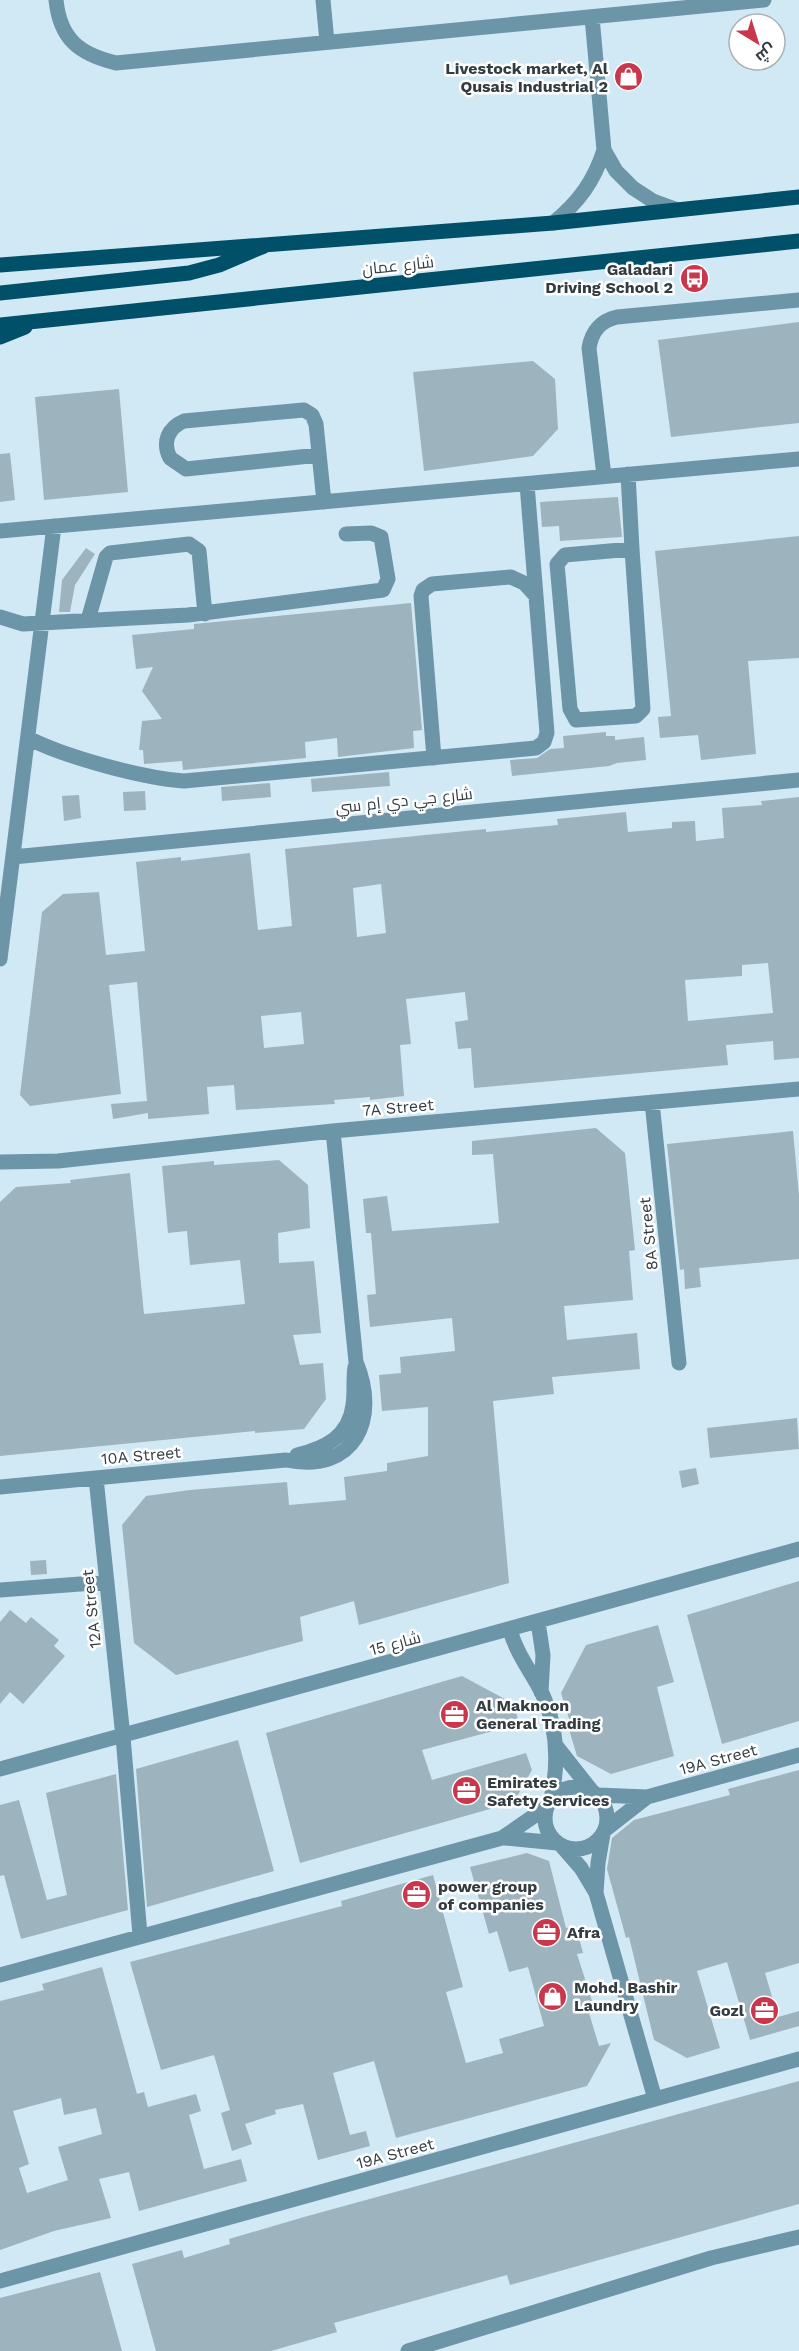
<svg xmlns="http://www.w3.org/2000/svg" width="799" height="2351" viewBox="0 0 799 2351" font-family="'Work Sans',Cairo,sans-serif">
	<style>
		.building { fill: #9db4bf; fill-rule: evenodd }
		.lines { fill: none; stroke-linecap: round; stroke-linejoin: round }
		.minor { stroke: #6c95a7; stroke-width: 15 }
		.major { stroke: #00506a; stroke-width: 15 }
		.labels { text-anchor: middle; stroke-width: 5; stroke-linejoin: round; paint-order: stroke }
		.poi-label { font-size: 16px; font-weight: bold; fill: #333d41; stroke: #fff; text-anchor: start }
		.street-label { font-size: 16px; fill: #333d41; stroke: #fff }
	</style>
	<rect width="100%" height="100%" fill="#d1e9f5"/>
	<!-- building -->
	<path class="building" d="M799 322V423L671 437 658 340Z
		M533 361 555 379 558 429 533 456 424 471 413 372Z
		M119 389 128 492 44 500 35 397Z
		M10 453 15 500 0 502V454Z
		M618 497 622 537 560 541 559 526 542 527 540 502Z
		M799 536V658L748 661 756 754 701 760 698 735 660 738 658 717 671 716 655 551Z
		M86 548 95 554 75 585 70 612H59L62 580Z
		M411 603 422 730 413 731 414 748 338 757 337 738 305 742 306 758 183 770 182 761 144 764 143 750H139L142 721 162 719 142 691 153 667 136 669 132 635 194 629V624Z
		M606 732V736H615V740L644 737 646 760 617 763 609 766 512 776 510 760 537 758 550 749 564 748 563 736Z
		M389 772 390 786 312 792 311 779Z
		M270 783 271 797 222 801 221 787Z
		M145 791 146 810 124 811 123 792Z
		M79 795 81 818 64 821 62 796Z
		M799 797V1058L774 1060 773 1041 726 1045 728 1065 474 1088 471 1048 458 1049 455 1022 468 1020 465 992 406 999 411 1044 400 1045 404 1096 370 1100V1097L334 1100 335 1104 236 1110 234 1085 207 1087 209 1114 148 1119V1113L113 1119 111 1104 147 1101 137 982 109 985 121 1094 30 1106 20 1095 42 912 63 894 99 892 106 955 145 951 136 862 181 857V861L250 853 258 930 292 926 285 849 486 829V832L558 825 557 819 626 812 628 832 672 828V822L695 821 696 841 724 838 722 808 762 805 761 801ZM381 884 386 933 357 937 353 888ZM768 963 773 1013 688 1021 685 980 742 976V965ZM301 1012 304 1044 264 1048 261 1016Z
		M596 1128 625 1153 635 1250 629 1251 633 1300 564 1306 567 1340 637 1333 640 1369 552 1377 554 1394 493 1401 509 1583 359 1625 354 1601 300 1617 303 1641 176 1675 134 1643 122 1525 146 1496 190 1490 287 1482 289 1505 346 1500 344 1477 387 1471V1463L428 1456V1407L382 1411 379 1375 401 1373 400 1357 455 1351 452 1318 370 1327 367 1295 376 1294 371 1233H366L363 1199 387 1196 392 1231 499 1223 493 1154 472 1155V1141Z
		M793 1131 799 1195V1259L699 1268 701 1287 685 1289 684 1269 680 1270 667 1144Z
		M279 1160 308 1185 310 1228 278 1233 279 1263 314 1261 321 1333 293 1335 300 1365 323 1363 326 1399 304 1429 255 1433V1431L0 1456V1202L16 1187 71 1183 70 1180 130 1173 144 1314 245 1304 240 1260 190 1265 187 1231 168 1233 162 1166 214 1161V1165Z
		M797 1418 799 1449 710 1458 707 1428Z
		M696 1468 699 1484 682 1488 679 1471Z
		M46 1560 47 1574 31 1575 30 1561Z
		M799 1581V1721L722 1744 687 1615Z
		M10 1610 26 1623 31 1617 59 1640 54 1646 65 1656 23 1704 10 1692 0 1704V1622Z
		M658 1625 674 1682 657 1687 674 1756 611 1774 577 1756 567 1723 570 1722 561 1693 586 1645Z
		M462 1676 514 1704 519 1724 422 1750 432 1780 526 1753 532 1770 514 1802 300 1863 266 1733Z
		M238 1740 274 1871 147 1907 136 1769Z
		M799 1770V1963L765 1973 778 2017 799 2011V2026L750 2040 727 1962 697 1971 720 2048 687 2058 654 2040 629 1937 626 1938 607 1869 612 1838 634 1820 730 1795 728 1789Z
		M116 1774 128 1910 21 1939 4 1875 0 1876V1805L19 1800 47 1900 67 1895 46 1793Z
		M527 1853 549 1861 566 1928 576 1926 583 1953 577 1954 592 2001 586 2003 599 2046 611 2043 587 2086 396 2138 374 2061 333 2073 350 2135 366 2131 370 2146 318 2160 303 2104 275 2110 276 2114 245 2124 252 2144 232 2151 221 2113 230 2110 214 2055 161 2070 130 1962 342 1906 341 1901 433 1875 463 1987 446 1992 466 2063 503 2053 499 2039 544 2026 528 1967 509 1972 497 1931 489 1934 470 1867Z
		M102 1967 137 2094 144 2092 148 2107 196 2094 201 2111 189 2115 204 2169 241 2159 247 2181 139 2211 129 2172 99 2179 111 2218 54 2231 0 2250V2001L44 1990 42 1984ZM61 2098 64 2115 96 2108 102 2134 58 2147 68 2180 27 2193 19 2168 29 2164 13 2111Z
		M799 2081V2204L510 2285 507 2275 334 2323 337 2332 271 2351H156L132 2264 182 2250 184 2258 230 2244 229 2239 304 2217Z
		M100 2272 122 2351H0V2298Z"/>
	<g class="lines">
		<!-- minor -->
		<path class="minor" d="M56 0C60 39 79 54 116 63L764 0
			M323 0 327 42
			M592 17 604 150 616 171 633 188 653 201 675 209
			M553 223C579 202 594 181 604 150
			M319 455 186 469 170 458C162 442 168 428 184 421L304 410 312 415 316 424 324 502
			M628 474 632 549
			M604 476 589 348C592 331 600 321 617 317L799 300
			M0 531 799 459
			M632 549 643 709 636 716 576 720 570 709 557 564 565 555Z
			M0 617 23 624 188 615 383 590 388 579 381 537 371 533 346 534
			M88 620 106 557 110 553 189 544 199 551 205 614
			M28 738C65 757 142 778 184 781L536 748 544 742 547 733 527 484
			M434 758 421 596 423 590 432 584 511 577 524 583 536 596
			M13 857 799 780
			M0 959 54 526
			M652 1102 679 1363
			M0 1162 58 1161 333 1131 799 1089
			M297 1455C325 1448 349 1437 353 1405 355 1392 353 1380 355 1367
			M96 1478 123 1737 140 1935
			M0 1487 286 1460C355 1474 380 1419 356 1362L333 1131
			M0 1590 107 1582
			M538 1622 543 1655 541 1692
			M510 1630C517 1655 531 1671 542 1693 557 1726 559 1763 551 1799
			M557 1747 591 1790
			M0 1769 799 1549
			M545 1818a31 31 0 1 1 62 0a31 31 0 1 1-62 0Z
			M598 1795 647 1797 799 1755
			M606 1829 647 1797
			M505 1838 557 1843
			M561 1845 581 1868 596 1893 655 2099
			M596 1893 598 1863 603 1834
			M0 1975 502 1838 547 1807
			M0 2281 799 2059
			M408 2351 711 2258 799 2237"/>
		<!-- major -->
		<path class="major" d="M0 265 553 223 799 197
			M0 293 189 273 219 265 264 246
			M0 325 799 241
			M0 337 25 327"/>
	</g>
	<!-- icons -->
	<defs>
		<symbol id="shop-disc" viewBox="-11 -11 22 22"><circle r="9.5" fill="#c8374b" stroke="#fff"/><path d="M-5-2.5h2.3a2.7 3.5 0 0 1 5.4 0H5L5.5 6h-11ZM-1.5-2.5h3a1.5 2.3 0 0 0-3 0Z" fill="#fff"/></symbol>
		<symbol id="bus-disc" viewBox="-11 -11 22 22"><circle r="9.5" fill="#c8374b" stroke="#fff"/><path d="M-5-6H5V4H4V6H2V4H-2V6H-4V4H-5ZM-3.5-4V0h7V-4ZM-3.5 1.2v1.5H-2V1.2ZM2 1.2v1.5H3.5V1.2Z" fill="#fff"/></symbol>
		<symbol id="office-disc" viewBox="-11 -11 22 22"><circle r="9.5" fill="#c8374b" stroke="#fff"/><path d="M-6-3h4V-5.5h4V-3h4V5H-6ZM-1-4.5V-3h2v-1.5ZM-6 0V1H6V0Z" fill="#fff"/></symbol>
	</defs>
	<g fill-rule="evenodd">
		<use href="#shop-disc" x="612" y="60" width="33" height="33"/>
		<use href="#bus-disc" x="678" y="262" width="33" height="33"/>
		<use href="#office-disc" x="438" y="1698" width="33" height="33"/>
		<use href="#office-disc" x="450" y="1774" width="33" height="33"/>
		<use href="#office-disc" x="400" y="1878" width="33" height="33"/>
		<use href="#office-disc" x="530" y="1916" width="33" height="33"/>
		<use href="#shop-disc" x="536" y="1980" width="33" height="33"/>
		<use href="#office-disc" x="748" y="1994" width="33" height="33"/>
	</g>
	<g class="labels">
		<!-- poi labels -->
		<g class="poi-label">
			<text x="608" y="74" text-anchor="end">Livestock market, Al<tspan x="608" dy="18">Qusais Industrial 2</tspan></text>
			<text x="673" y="275" text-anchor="end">Galadari<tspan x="673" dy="18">Driving School 2</tspan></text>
			<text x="476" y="1711">Al Maknoon<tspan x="476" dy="18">General Trading</tspan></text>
			<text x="487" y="1788">Emirates<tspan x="487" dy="18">Safety Services</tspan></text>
			<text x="438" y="1892">power group<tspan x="438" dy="18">of companies</tspan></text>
			<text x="567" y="1938">Afra</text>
			<text x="574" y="1993">Mohd. Bashir<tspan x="574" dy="18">Laundry</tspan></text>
			<text x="744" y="2016" text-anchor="end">Gozl</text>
		</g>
		<!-- street labels -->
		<g class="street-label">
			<text transform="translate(398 265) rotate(-6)" y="6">شارع عمان</text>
			<text transform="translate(404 800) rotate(-6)" y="6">شارع جي دي إم سي</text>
			<text transform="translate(398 1107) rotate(-5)" y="6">7A Street</text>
			<text transform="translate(648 1234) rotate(-96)" y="6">8A Street</text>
			<text transform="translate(141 1455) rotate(-5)" y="6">10A Street</text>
			<text transform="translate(91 1609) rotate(-96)" y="6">12A Street</text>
			<text transform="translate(395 1643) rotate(-15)" y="6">شارع 15</text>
			<text transform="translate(718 1759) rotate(-15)" y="6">19A Street</text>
			<text transform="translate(395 2153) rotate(-15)" y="6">19A Street</text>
		</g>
	</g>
	<!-- north arrow -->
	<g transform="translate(757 42) rotate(142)"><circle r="28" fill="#ffffff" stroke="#adb1b3" stroke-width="1.5"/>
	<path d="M0-4.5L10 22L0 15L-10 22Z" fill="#c8374b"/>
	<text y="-9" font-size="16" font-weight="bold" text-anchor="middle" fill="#333d41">ش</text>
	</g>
</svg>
